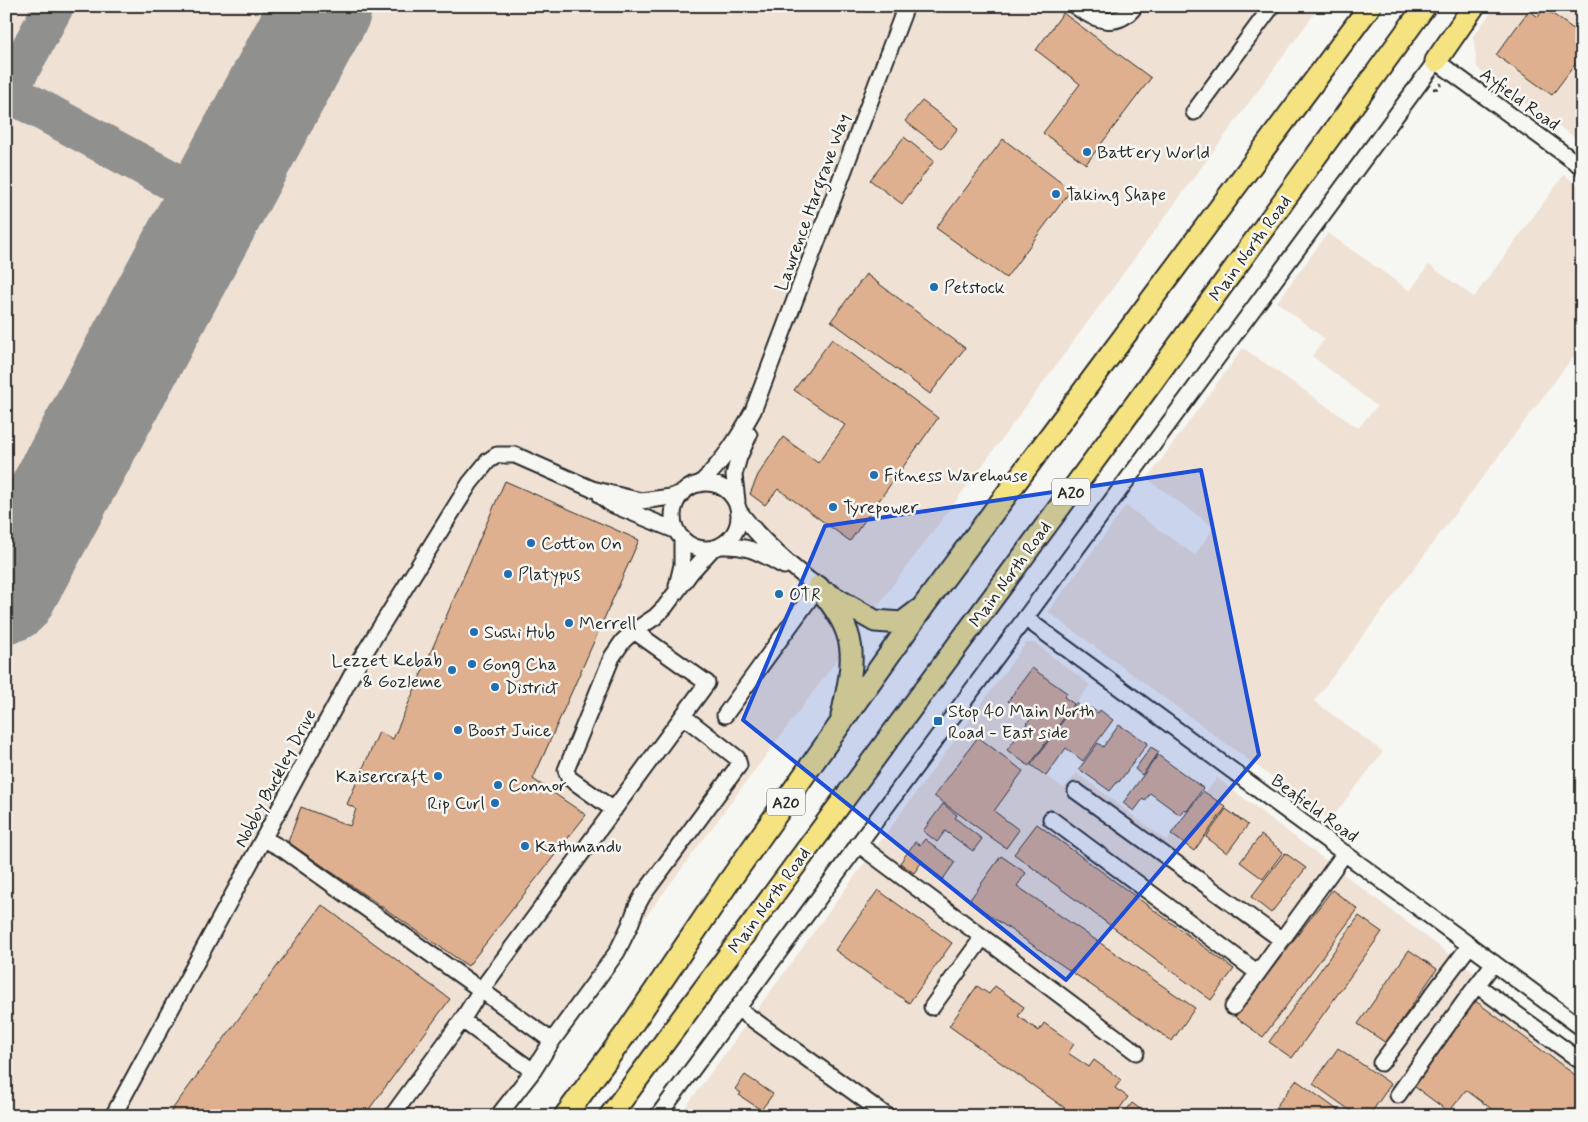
<svg xmlns="http://www.w3.org/2000/svg" width="1588" height="1122" viewBox="0 0 1588 1122" font-family="Mynerve,sans-serif">
	<style>
		.built { fill: #efe1d4 }
		.lines { fill: none; stroke-linecap: round; stroke-linejoin: round }
		.taxiway { stroke: #90908e; stroke-width: 40 }
		.runway { stroke: #90908e; stroke-width: 100 }
		.building { fill: #deb08f; stroke: #2b2b2b }
		.minor-casing { stroke: #2b2b2b; stroke-width: 19 }
		.highway-casing { stroke: #2b2b2b; stroke-width: 25 }
		.path { stroke: #2b2b2b; stroke-width: 2.5; stroke-dasharray: 5 4; stroke-linecap: butt }
		.minor { stroke: #f6f6f2; stroke-width: 15 }
		.highway { stroke: #f5e381; stroke-width: 21 }
		.marked { fill: #1d4ed8; fill-opacity: 0.2; stroke: #1d4ed8; stroke-width: 4; stroke-linejoin: round }
		.poi-dot { fill: #1f6fb2; stroke: #f6f6f2; stroke-width: 2 }
		.labels { text-anchor: middle; stroke-width: 5; stroke-linejoin: round; paint-order: stroke }
		.shield { fill: #f6f6f2; stroke: #686867; stroke-width: 1 }
		.shield-label { font-size: 16px; font-weight: bold; fill: #2b2b2b }
		.street-label { font-size: 18px; fill: #2b2b2b; stroke: #f6f6f2 }
		.poi-label { font-size: 18px; fill: #2b2b2b; stroke: #f6f6f2; text-anchor: start }
	</style>
	<rect width="100%" height="100%" fill="#f6f6f2"/>
	<filter id="ink" filterUnits="userSpaceOnUse"><feTurbulence type="fractalNoise" baseFrequency=".02" numOctaves="2"/><feDisplacementMap in="SourceGraphic" scale="10" xChannelSelector="R" yChannelSelector="G"/><feConvolveMatrix kernelMatrix="1 2 1 2 8 2 1 2 1" color-interpolation-filters="sRGB"/></filter>
	<g filter="url(#ink)">
		<!-- built -->
		<path class="built" d="M6 6H1320L984 463 497 1116H6Z
			M1496 6H1582V142L1489 79 1477 67 1473 36Z
			M1564 175 1582 188V345L1314 701 1383 752 1330 820 1048 612 1126 506 1195 555 1214 527 1147 479 1243 348 1358 428 1377 406 1312 356 1325 339 1277 302 1328 233 1410 291 1429 265 1474 297Z
			M1026 643H1035L1090 685 1030 765 1064 788 1077 773 1167 841 1217 778 1582 1055V1116H679Z"/>
		<g class="lines">
			<!-- taxiway -->
			<path class="taxiway" d="M8 92 215 204
				M6 95 54 6"/>
			<!-- runway -->
			<path class="runway" d="M6 593 322 6"/>
		</g>
		<!-- building -->
		<path class="building" d="M1544 8 1582 35V55L1552 95 1496 55 1529 10 1538 17Z
			M1063 13 1151 78 1086 164 1043 133 1080 84 1036 50Z
			M922 101 958 128 942 149 905 121Z
			M904 137 934 161 902 204 870 180Z
			M1003 139 1071 190 1006 278 936 228Z
			M866 274 965 348 930 394 831 321Z
			M832 339 938 418 850 541 778 489 765 505 750 494 758 475 783 437 818 463 845 425 794 390Z
			M505 481 639 540 533 779 586 815 468 966 288 842 301 807 350 826 356 809 347 804 379 732 393 739Z
			M1032 668 1067 693 1064 697 1074 704 1029 766 1007 750 1031 718 1008 701Z
			M1076 703 1084 709 1082 711 1087 715 1091 708 1098 713 1100 710 1113 720 1083 761 1066 748 1046 776 1031 765Z
			M1119 725 1148 743 1119 782 1118 781 1110 791 1079 769 1098 743 1103 747Z
			M978 737 1023 771 994 811 1019 830 1006 848 934 796Z
			M1151 747 1159 752 1142 775 1135 769Z
			M1158 755 1203 788 1187 811 1184 809 1180 815 1150 793 1145 801 1143 799 1134 811 1123 803Z
			M1203 791 1226 807 1194 851 1171 834Z
			M943 804 957 815 955 818 982 839 973 851 945 831 937 842 923 831Z
			M1226 809 1248 825 1227 853 1206 837Z
			M1037 824 1234 969 1211 1000 1014 854Z
			M1261 835 1283 852 1263 879 1240 862Z
			M925 839 955 862 943 879 921 863 914 873 900 863 915 842 920 845Z
			M1285 853 1306 868 1271 913 1251 897Z
			M1001 856 1026 873 1017 886 1195 1008 1172 1041 969 901Z
			M878 890 952 943 909 1003 835 950Z
			M1332 890 1358 909 1263 1037 1235 1017Z
			M322 905 450 999 364 1116H178L171 1111Z
			M1359 916 1382 932 1292 1058 1269 1042Z
			M1409 950 1437 969 1386 1043 1358 1024Z
			M977 986 989 994 995 986 1024 1007 1018 1016 1039 1031 1044 1023 1074 1044 1068 1053 1089 1067 1094 1060 1121 1080 1115 1088 1128 1097 1114 1116H1076L949 1026Z
			M1474 1000 1582 1080V1116H1501L1466 1090 1449 1112 1411 1084Z
			M1338 1048 1391 1084 1369 1116H1358L1313 1084Z
			M745 1075 773 1094 761 1110 739 1095 741 1093 735 1089Z
			M1296 1080 1346 1116H1277L1272 1112Z
			M1132 1103 1150 1116H1122Z
			M171 1111 178 1116H167Z"/>
		<g class="lines">
			<defs>
				<path id="minor" d="M1075 6C1095 21 1118 29 1135 6
					M1194 112 1272 6
					M673 516a33 33 0 1 1 66 0a33 33 0 1 1-66 0Z
					M700 484C724 460 737 440 753 411L906 6
					M601 496 611 504 677 531
					M737 501 734 475 739 457 749 435
					M721 546C749 545 760 553 784 566
					M677 586 682 565V538
					M1025 618 1582 1028
					M725 715 818 587C789 565 760 540 739 511
					M1076 791 1282 940
					M614 810 569 778 566 770 612 657 623 641 634 631
					M1051 819 1258 973
					M264 839 281 848 481 990 707 683 634 631 655 617 665 607 691 572 713 548
					M858 844 1136 1052
					M1478 986 1582 1062
					M932 1007 983 937
					M1233 1007 1345 853
					M737 1008 887 1116
					M462 1020 481 990 552 1041 533 1071
					M552 1041 617 952 630 925 637 906 643 895 739 765 737 758 683 716
					M1381 1063 1470 945
					M1398 1095 1467 998 1494 963
					M113 1116 360 660 470 483 488 461 497 455H515L592 489 641 501 671 497 684 492
					M392 1116 462 1020 533 1071 498 1116
					M658 1116 1436 61 1582 167"/>
				<path id="highway" d="M1436 61 1474 6
					M818 587C860 636 855 656 842 716
					M828 594 875 621 902 623 919 610
					M565 1116 627 1032 730 880 925 604 1370 6
					M610 1116 1152 382 1425 6"/>
			</defs>
			<!-- minor casing -->
			<use href="#minor" class="minor-casing"/>
			<!-- highway casing -->
			<use href="#highway" class="highway-casing"/>
			<!-- path -->
			<path class="path" d="M1433 89 1440 88 1441 83"/>
			<!-- minor -->
			<use href="#minor" class="minor"/>
			<!-- highway -->
			<use href="#highway" class="highway"/>
		</g>
	</g>
	<!-- marked area -->
	<path class="marked" d="M1201 470 1259 755 1066 980 743 720 825 526Z"/>
	<!-- markers -->
	<g class="poi-dot">
		<circle cx="1087" cy="152" r="5"/>
		<circle cx="1056" cy="194" r="5"/>
		<circle cx="934" cy="287" r="5"/>
		<circle cx="874" cy="475" r="5"/>
		<circle cx="833" cy="507" r="5"/>
		<circle cx="531" cy="543" r="5"/>
		<circle cx="508" cy="574" r="5"/>
		<circle cx="779" cy="594" r="5"/>
		<circle cx="569" cy="623" r="5"/>
		<circle cx="474" cy="632" r="5"/>
		<circle cx="472" cy="664" r="5"/>
		<circle cx="452" cy="670" r="5"/>
		<circle cx="495" cy="687" r="5"/>
		<rect x="933" y="716" width="10" height="10" rx="2.5"/>
		<circle cx="458" cy="730" r="5"/>
		<circle cx="438" cy="776" r="5"/>
		<circle cx="498" cy="785" r="5"/>
		<circle cx="495" cy="803" r="5"/>
		<circle cx="525" cy="846" r="5"/>
	</g>
	<g class="labels">
		<!-- shield labels -->
		<g class="shield">
			<rect x="1052" y="478.5" width="38" height="27" rx="4"/>
			<rect x="767" y="788.5" width="38" height="27" rx="4"/>
		</g>
		<g class="shield-label">
			<text x="1071" y="498">A20</text>
			<text x="786" y="808">A20</text>
		</g>
		<!-- street labels -->
		<g class="street-label">
			<text transform="translate(1520 99) rotate(36)" y="6">Ayfield Road</text>
			<text transform="translate(812 202) rotate(-70)" y="6">Lawrence Hargrave Way</text>
			<text transform="translate(1250 248) rotate(-54)" y="6">Main North Road</text>
			<text transform="translate(1010 574) rotate(-54)" y="6">Main North Road</text>
			<text transform="translate(275 778) rotate(-62)" y="6">Nobby Buckley Drive</text>
			<text transform="translate(1315 808) rotate(36)" y="6">Beafield Road</text>
			<text transform="translate(769 900) rotate(-54)" y="6">Main North Road</text>
		</g>
		<!-- poi labels -->
		<g class="poi-label">
			<text x="1097" y="158">Battery World</text>
			<text x="1066" y="200">Taking Shape</text>
			<text x="944" y="293">Petstock</text>
			<text x="884" y="481">Fitness Warehouse</text>
			<text x="843" y="513">Tyrepower</text>
			<text x="541" y="549">Cotton On</text>
			<text x="518" y="580">Platypus</text>
			<text x="789" y="600">OTR</text>
			<text x="579" y="629">Merrell</text>
			<text x="484" y="638">Sushi Hub</text>
			<text x="442" y="666" text-anchor="end">Lezzet Kebab<tspan x="442" dy="21">&amp; Gozleme</tspan></text>
			<text x="482" y="670">Gong Cha</text>
			<text x="505" y="693">District</text>
			<text x="948" y="717">Stop 40 Main North<tspan x="948" dy="21">Road - East side</tspan></text>
			<text x="468" y="736">Boost Juice</text>
			<text x="428" y="782" text-anchor="end">Kaisercraft</text>
			<text x="508" y="791">Connor</text>
			<text x="485" y="809" text-anchor="end">Rip Curl</text>
			<text x="535" y="852">Kathmandu</text>
		</g>
	</g>
	<!-- margin -->
	<rect width="1588" height="1122" fill="none" stroke="#f6f6f2" stroke-width="25"/>
	<rect x="12" y="12" width="1563" height="1097" fill="none" stroke="#2b2b2b" stroke-width="2" filter="url(#ink)"/>
</svg>
